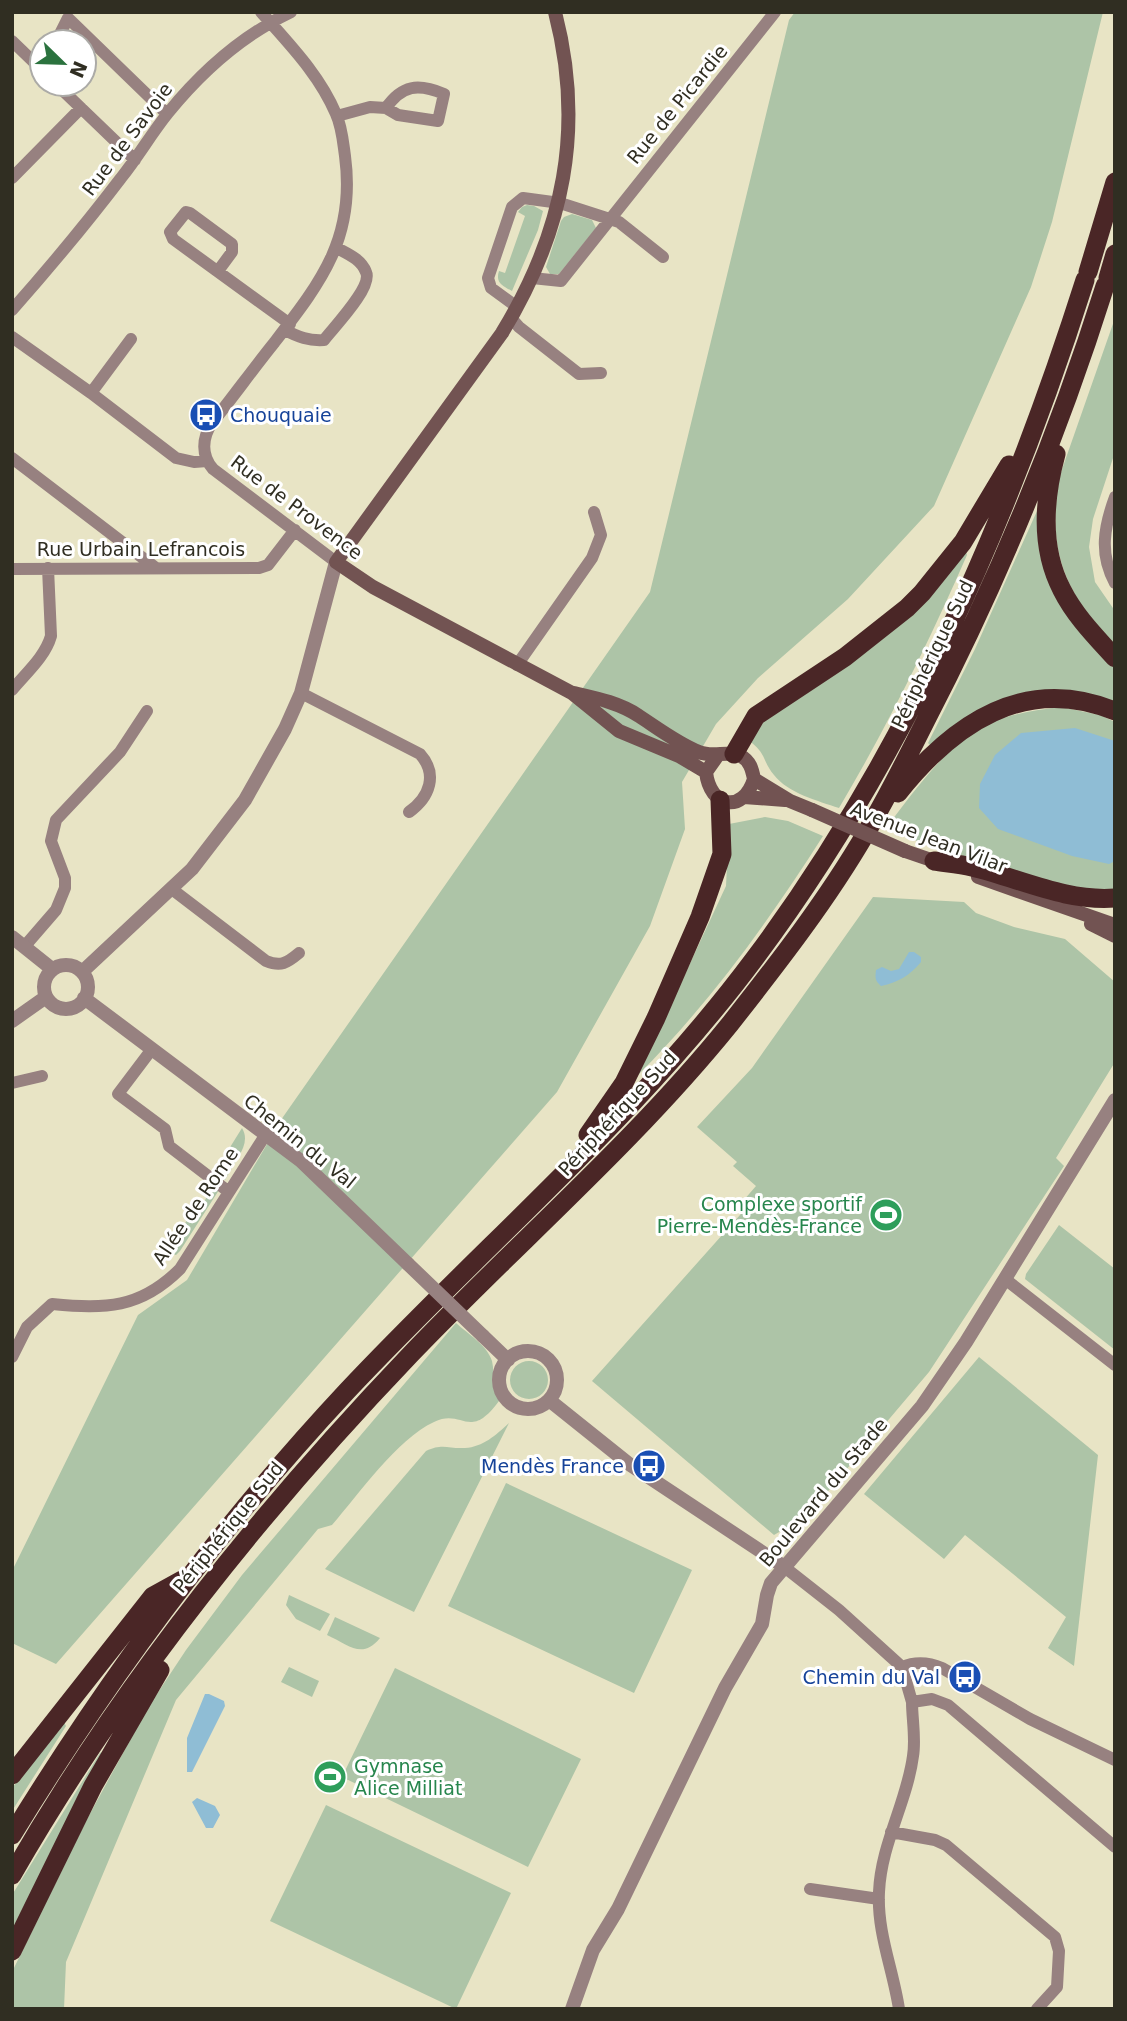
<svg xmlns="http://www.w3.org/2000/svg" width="1127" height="2021" viewBox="0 0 1127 2021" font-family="'DejaVu Sans',sans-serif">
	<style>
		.green { fill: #adc4a7 }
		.water { fill: #8fbdd5 }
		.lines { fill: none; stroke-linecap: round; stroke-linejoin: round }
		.minor { stroke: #978180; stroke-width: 12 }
		.tertiary { stroke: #978180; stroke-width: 14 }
		.secondary { stroke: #725352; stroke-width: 14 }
		.trunk { stroke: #4a2626; stroke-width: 19 }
		.tertiary-bridge { stroke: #978180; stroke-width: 14 }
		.secondary-bridge { stroke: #725352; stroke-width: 14 }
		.labels { text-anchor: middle; stroke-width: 6; stroke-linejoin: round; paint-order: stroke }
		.street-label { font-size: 19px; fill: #302e22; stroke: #fff }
		.transit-label { font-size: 19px; fill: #164399; stroke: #fff; text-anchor: end }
		.leisure-label { font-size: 19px; fill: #27864d; stroke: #fff; text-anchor: end }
	</style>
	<rect width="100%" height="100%" fill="#e8e4c5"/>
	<!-- green -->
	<path class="green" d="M795 12H1103L1052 222 1031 287 934 506 848 599 758 678 716 724 682 782 685 829 650 926 557 1092 56 1664 12 1643V1571L138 1315 187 1280 283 1117 650 592 789 20Z
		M527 205 534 206 543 211 538 230 512 291C503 286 495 283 499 271L505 273 525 216 518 212 522 207Z
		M572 214 592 220 596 228 559 274H550L546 267 561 221 564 217Z
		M1115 318V452L1093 519 1089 547 1095 582 1115 611V647C1064 592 1046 549 1060 475Z
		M1037 511 1086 636 1115 668V705L1068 694 930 745 928 743 975 649Z
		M966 551 967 555C929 642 887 727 839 808 818 801 788 793 774 775 762 761 767 753 748 740L752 731Z
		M1061 707 1100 715 1115 722V889C1079 897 1039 879 1004 868 964 856 924 846 886 828 913 793 950 739 992 722 1015 713 1037 710 1061 707Z
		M765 817 788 821 823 836C769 921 709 1004 638 1075L726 886 729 824Z
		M873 897 964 902 976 913 1014 927 1065 939 1115 982V1062L1056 1158 1064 1166 929 1372 807 1516 774 1535 592 1381 748 1206 743 1201 756 1186 733 1166 737 1162 697 1127 752 1068Z
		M242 1128C248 1138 244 1147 239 1156L233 1153 230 1157 236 1161 225 1180 214 1173Z
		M213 1185 219 1190 180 1251 176 1255 169 1253 189 1216 195 1219Z
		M1059 1225 1115 1269V1350L1025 1279 1026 1274Z
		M456 1323C468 1334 487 1345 492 1361 495 1375 492 1387 499 1401 469 1442 463 1408 434 1422 397 1439 359 1494 332 1525L318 1529 176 1700 66 1962 64 2009H12V1972L86 1821 147 1709 186 1650 242 1575Z
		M979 1357 1098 1455 1074 1666 1048 1648 1066 1617 965 1535 944 1559 864 1494Z
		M510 1380a19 19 0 1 1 38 0a19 19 0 1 1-38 0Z
		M509 1423 414 1612 325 1569 426 1451C443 1443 448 1449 465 1448 483 1447 496 1435 509 1423Z
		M506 1483 692 1570 634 1693 448 1606Z
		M289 1595 330 1614 320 1631 296 1619 286 1605Z
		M335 1617 380 1638C362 1660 349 1645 327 1635Z
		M289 1667 319 1681 312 1697 281 1682Z
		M395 1668 581 1759 528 1867 342 1777Z
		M64 1722 66 1726 12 1811V1788Z
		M103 1752 12 1939V1895L100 1753Z
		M326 1805 511 1893 456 2009 270 1921Z"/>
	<!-- water -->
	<path class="water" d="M1075 728 1115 741V861L1109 864 1072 856 998 829 979 808 980 784 995 755 1021 733Z
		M909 952H914L921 957V962C909 976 899 982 881 986 875 981 875 978 876 970L882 967 891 971 899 969Z
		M205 1694H209L224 1701 225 1706 192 1772H187V1738Z
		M197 1798 215 1806 220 1815 213 1828H206L192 1802Z"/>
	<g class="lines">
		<!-- minor -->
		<path class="minor" d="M261 12C289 44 319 74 336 114 342 127 343 142 345 156 356 238 321 282 274 343 253 369 233 397 212 423 202 438 201 455 213 469L336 562
			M12 41 42 70
			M56 42 68 18 167 114
			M56 84 135 160
			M337 116 370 107 386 108 398 115 438 121 444 94C418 83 402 85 386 108
			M12 178 81 108
			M218 271 232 252V244L190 213 186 212 170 232 173 239 290 324
			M532 278 561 281 775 12
			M517 307 491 288 488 278 512 207 523 198 560 203 619 222 663 257
			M12 310C50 267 86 224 121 178 138 157 151 134 168 113 202 71 241 36 291 12
			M511 318 519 327 579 374 601 373
			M285 330C298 337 309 341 324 340 334 327 373 287 366 272 361 259 348 254 337 248
			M12 337 91 393 176 458 194 462 207 461
			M91 393 131 339
			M12 458 156 568
			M1115 497C1104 527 1099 554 1115 583
			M12 569 259 568 268 565 295 530
			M517 665 592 558 601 535 594 512
			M12 690C26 673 45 657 51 636L48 568
			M301 693 420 754C438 774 430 797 409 812
			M173 890 266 961C281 967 287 963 299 953
			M24 947 56 910 65 888V878L51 841 56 820 120 752 147 711
			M152 1049 118 1094 165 1129 169 1146 229 1192
			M12 1083 42 1076
			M1005 1279 1115 1365
			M12 1357 27 1327 52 1304C105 1309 140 1309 180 1269L266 1134
			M783 1566 839 1610 902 1667 912 1702 932 1699 948 1705 1115 1847
			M902 1667C916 1661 928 1662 942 1668L1030 1719 1115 1760
			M891 1832 935 1840 946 1845 1055 1937 1059 1951 1057 1987 1037 2009
			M810 1889 879 1899
			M899 2009C893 1969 877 1933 879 1892 881 1844 907 1802 913 1756 916 1739 912 1719 912 1702"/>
		<!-- tertiary -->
		<path class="tertiary" d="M12 937 52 969
			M44 987a22 22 0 1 1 44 0a22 22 0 1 1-44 0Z
			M82 972 192 869 245 800 285 729 301 693 336 562
			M84 998 301 1161 408 1264
			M12 1021 46 997
			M483 1336 508 1360
			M499 1380a29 29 0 1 1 58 0a29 29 0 1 1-58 0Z
			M549 1400 629 1464 783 1566
			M572 2009 593 1950 618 1909 725 1688 762 1624 767 1595 771 1583 922 1406 966 1342 1115 1100"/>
		<!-- secondary -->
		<path class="secondary" d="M555 12C585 128 564 231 502 333L336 562 373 587 572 693 619 731 679 756 706 772
			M574 693C596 698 620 703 639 716 659 729 677 743 699 752 713 758 728 750 741 756 750 761 752 769 754 779 743 814 710 808 706 772L718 755
			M754 779 790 801 812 810
			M744 797 785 800
			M905 851 943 864
			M978 877 1115 925
			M1091 924 1115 936"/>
		<!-- trunk -->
		<path class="trunk" d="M1088 272 1115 182
			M1108 278 1115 254
			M1056 454C1044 498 1040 548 1062 590 1075 616 1096 637 1115 658
			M734 754 756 716 845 657 907 608 922 593 963 542 1009 465
			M898 793C953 724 1024 674 1115 711
			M934 861C947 863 960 864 972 867 1019 878 1066 902 1115 898
			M588 1135 624 1083 656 1018 700 917 722 854 720 800
			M12 1775 153 1596 182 1580
			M12 1835C109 1677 220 1527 347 1391 482 1247 636 1118 755 958 906 756 1009 519 1085 280
			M12 1875C121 1685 259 1513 410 1355 516 1244 633 1144 730 1024 778 963 827 900 866 833 888 796 907 758 926 720 998 581 1058 435 1105 286
			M12 1951 93 1786 160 1670"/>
		<!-- tertiary-bridge -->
		<path class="tertiary-bridge" d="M408 1264 483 1336"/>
		<!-- secondary-bridge -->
		<path class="secondary-bridge" d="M812 810 905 851"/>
	</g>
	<!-- icons -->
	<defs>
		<symbol id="bus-disc" viewBox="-11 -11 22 22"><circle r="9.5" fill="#1a4fb4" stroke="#fff"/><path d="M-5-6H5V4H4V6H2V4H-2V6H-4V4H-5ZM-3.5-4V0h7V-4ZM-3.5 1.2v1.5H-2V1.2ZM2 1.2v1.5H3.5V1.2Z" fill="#fff"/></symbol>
		<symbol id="stadium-disc" viewBox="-11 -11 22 22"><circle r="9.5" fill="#2e9e5b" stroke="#fff"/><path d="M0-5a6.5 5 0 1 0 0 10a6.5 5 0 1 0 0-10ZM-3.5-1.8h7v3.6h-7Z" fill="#fff"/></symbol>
	</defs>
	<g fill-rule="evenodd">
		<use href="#bus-disc" x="187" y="396" width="38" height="38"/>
		<use href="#stadium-disc" x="867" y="1196" width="38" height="38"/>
		<use href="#bus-disc" x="630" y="1447" width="38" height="38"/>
		<use href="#bus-disc" x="946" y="1658" width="38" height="38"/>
		<use href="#stadium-disc" x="311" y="1758" width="38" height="38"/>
	</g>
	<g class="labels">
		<!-- street labels -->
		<g class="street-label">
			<text transform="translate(677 104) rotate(-51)" y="7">Rue de Picardie</text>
			<text transform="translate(127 139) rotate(-53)" y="7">Rue de Savoie</text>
			<text transform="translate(297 507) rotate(37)" y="7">Rue de Provence</text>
			<text x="141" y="556">Rue Urbain Lefrancois</text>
			<text transform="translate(932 654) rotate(-64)" y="7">Périphérique Sud</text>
			<text transform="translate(929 837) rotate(21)" y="7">Avenue Jean Vilar</text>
			<text transform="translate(617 1113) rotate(-47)" y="7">Périphérique Sud</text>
			<text transform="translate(300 1141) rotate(39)" y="7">Chemin du Val</text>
			<text transform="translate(195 1206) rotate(-56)" y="7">Allée de Rome</text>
			<text transform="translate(823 1492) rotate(-50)" y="7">Boulevard du Stade</text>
			<text transform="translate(228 1527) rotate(-51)" y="7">Périphérique Sud</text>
		</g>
		<!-- transit labels -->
		<g class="transit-label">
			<text x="230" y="422" text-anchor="start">Chouquaie</text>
			<text x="624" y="1473">Mendès France</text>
			<text x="940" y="1684">Chemin du Val</text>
		</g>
		<!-- leisure labels -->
		<g class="leisure-label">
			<text x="862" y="1211">Complexe sportif<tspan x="862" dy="22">Pierre-Mendès-France</tspan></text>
			<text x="354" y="1773" text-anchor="start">Gymnase<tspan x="354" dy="22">Alice Milliat</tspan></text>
		</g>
	</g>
	<!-- border -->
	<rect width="1127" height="2021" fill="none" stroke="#302e22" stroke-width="28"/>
	<!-- north arrow -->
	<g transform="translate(63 63) rotate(113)"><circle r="33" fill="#ffffff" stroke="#acaba7" stroke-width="2"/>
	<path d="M0-5L12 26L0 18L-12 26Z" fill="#2b723e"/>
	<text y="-10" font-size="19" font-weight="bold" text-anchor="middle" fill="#302e22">N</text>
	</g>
</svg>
